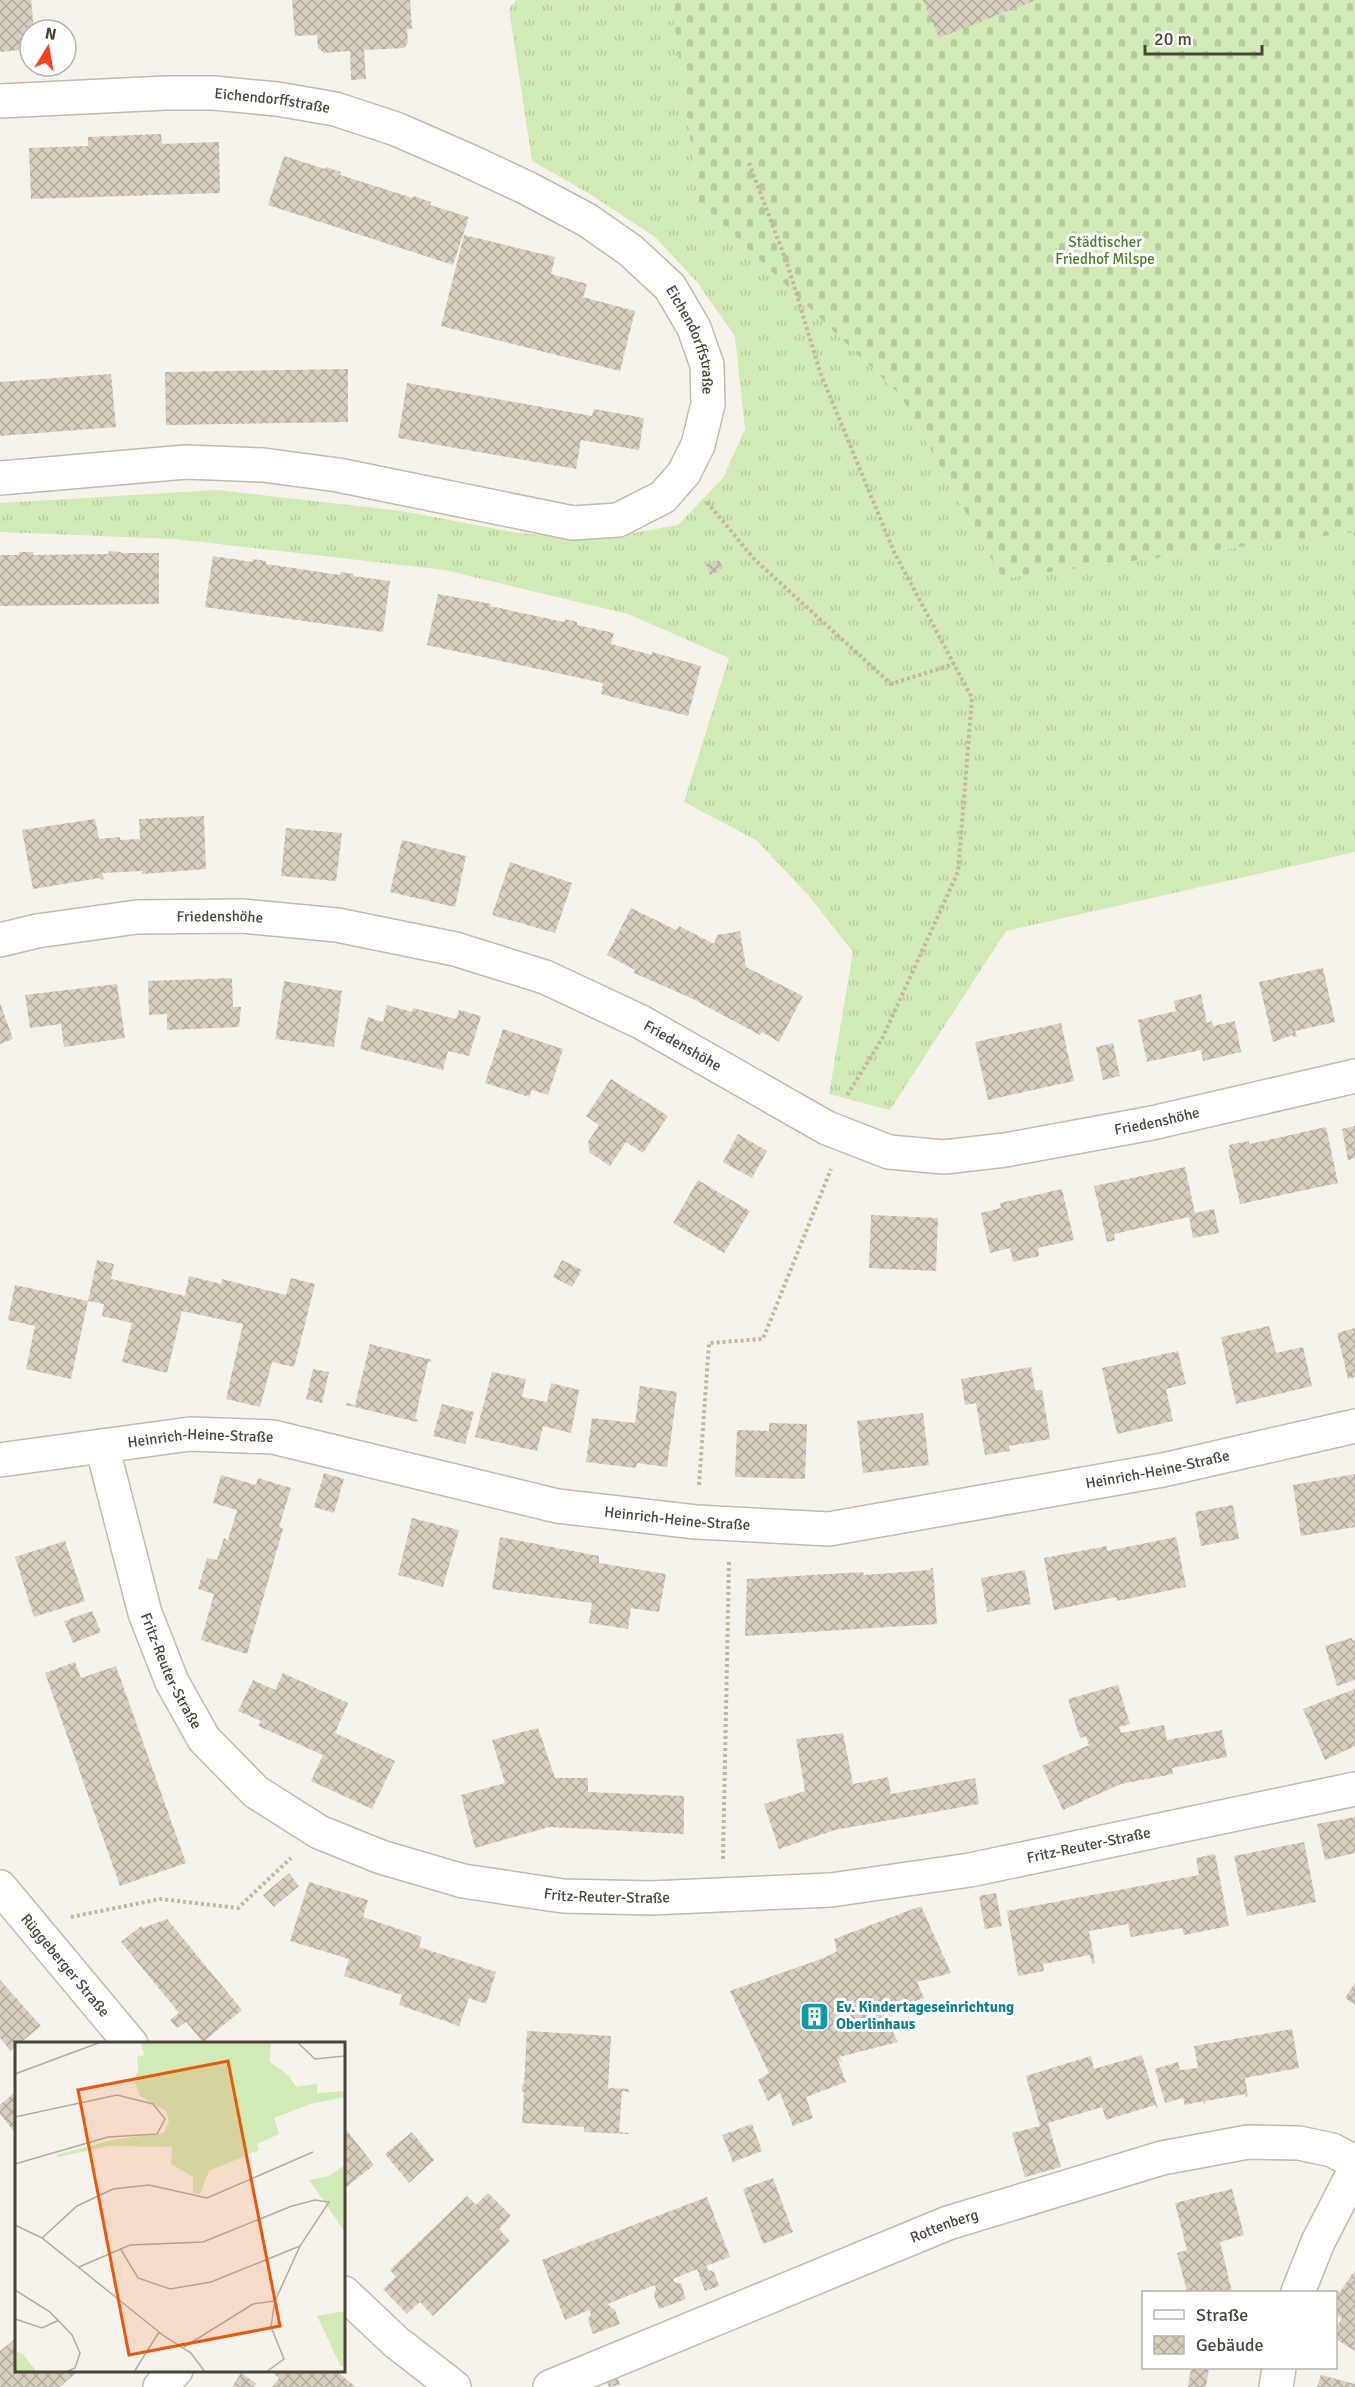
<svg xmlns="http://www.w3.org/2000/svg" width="1355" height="2387" viewBox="0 0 1355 2387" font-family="Signika,sans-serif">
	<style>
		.grass { fill: url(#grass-tufts) }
		.cemetery { fill: url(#cemetery-stones) }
		.building { fill: url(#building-cross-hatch) }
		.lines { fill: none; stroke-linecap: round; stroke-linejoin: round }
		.street-casing { stroke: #c2bbae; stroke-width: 36 }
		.path { stroke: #c4b79f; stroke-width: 4; stroke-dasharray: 3 3; stroke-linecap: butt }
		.street { stroke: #fff; stroke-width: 33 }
		.labels { text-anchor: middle; stroke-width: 6; stroke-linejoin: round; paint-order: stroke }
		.street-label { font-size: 15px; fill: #4b4439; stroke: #fff }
		.park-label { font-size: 15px; fill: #4a7f2a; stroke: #fff }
		.culture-label { font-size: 15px; font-weight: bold; fill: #0d838f; stroke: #fff; text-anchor: start }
		.inset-road { fill: none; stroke: #b2ada4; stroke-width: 1.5 }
		.view { fill: #e8590c; fill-opacity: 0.15; stroke: #e8590c; stroke-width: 3 }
		.inset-edge { fill: none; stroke: #4b4439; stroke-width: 3 }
	</style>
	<defs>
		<pattern id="grass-tufts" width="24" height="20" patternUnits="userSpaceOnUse" patternTransform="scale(1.5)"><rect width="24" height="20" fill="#d2eab5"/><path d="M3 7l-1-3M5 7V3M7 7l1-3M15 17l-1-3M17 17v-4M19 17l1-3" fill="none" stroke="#b6ca9c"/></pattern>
		<pattern id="cemetery-stones" width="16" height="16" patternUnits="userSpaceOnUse" patternTransform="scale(1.5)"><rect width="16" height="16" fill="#d2eab5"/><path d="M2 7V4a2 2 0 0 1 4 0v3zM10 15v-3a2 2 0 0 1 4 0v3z" fill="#b6ca9c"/></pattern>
		<pattern id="building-cross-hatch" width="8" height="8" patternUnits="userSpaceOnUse" patternTransform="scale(1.5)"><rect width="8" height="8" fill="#d8cfc1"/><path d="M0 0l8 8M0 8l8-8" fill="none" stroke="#b1aa9e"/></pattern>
	</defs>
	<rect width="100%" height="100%" fill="#f6f3ec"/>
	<!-- grass -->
	<path class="grass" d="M516 0H671L699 202 901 396 1002 578 1355 532V852L1006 931 890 1110 829 1094 853 952 808 895 756 840 684 802 729 658 628 614 445 570 175 539 0 532V503L217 490 402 511 518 533 599 539 678 525 723 478 745 429 735 336 697 282 655 237 590 194 532 161 509 9Z"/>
	<!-- cemetery -->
	<path class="cemetery" d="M671 0H1355V532L1002 578 901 396 699 202Z"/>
	<!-- building -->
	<path class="building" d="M0 0H31L34 30H30V49L0 52Z
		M292 0H410L412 29H407L408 43 404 48 364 50 366 79 351 80 350 51 324 53 318 48 317 35 295 36Z
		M923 0H1036L939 38Z
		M161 134 162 144 219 142 220 193 31 199 29 148 88 146V137Z
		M284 156 325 169 326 167 341 172 340 175 413 198 414 196 431 202 430 205 469 217 453 265 268 205Z
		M464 235 555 257 551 274 587 284 583 297 635 311 620 371 441 326Z
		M348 369V422L166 425 165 372Z
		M111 374 116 427 0 436V382Z
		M407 383 592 416 594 409 644 418 639 450 581 440 576 469 398 438Z
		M109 551 121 552V553H159V604L0 606V555H19V552H33V555L108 554Z
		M213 556 252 562 253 559 266 561V564L340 575 341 572 354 574 353 576 390 581 383 632 205 607Z
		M719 560 723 569 710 575 706 565Z
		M438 594 491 604 490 606 564 622 565 619 577 622V625L614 633 611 644 652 655V652L701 666 688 716 601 694 603 683 427 645Z
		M204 816 206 869 142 874V871L102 873 104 879 101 880 100 878 33 889 22 830 95 819 99 839 120 837V840L140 839 139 819Z
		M286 828 342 833 336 881 281 876Z
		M402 840 466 856 455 907 390 892Z
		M510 862 572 883 555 933 492 915Z
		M631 908 676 930 679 926 714 944 717 935 740 931 746 967 803 996 779 1042 762 1032 760 1035 691 998 634 973 635 970 607 955Z
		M1323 968 1335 1022 1295 1031 1297 1037H1293V1035L1273 1042 1259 982Z
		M232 978 233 1007H241L239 1027 167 1030V1014L149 1015 148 981Z
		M284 981 342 991 334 1047 277 1039 275 1041Z
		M117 984 125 1038 64 1047 61 1024 30 1028 25 995Z
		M1201 994 1207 1023 1212 1021 1213 1026 1235 1021 1241 1052 1203 1061 1201 1050 1147 1062 1138 1020 1176 1011 1174 1001Z
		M0 1003 13 1039 0 1044Z
		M387 1005 412 1012 413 1008 456 1019 459 1010 481 1016 469 1056 448 1051 443 1070 360 1049 368 1017 383 1022Z
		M1061 1023 1074 1081 988 1100 975 1042Z
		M503 1029 563 1049 548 1095 532 1090 529 1097 485 1083Z
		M1113 1043 1120 1076 1103 1080 1096 1047Z
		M611 1079 668 1116 643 1153 626 1142 610 1166 590 1153 588 1142 599 1125 586 1116Z
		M1355 1126V1158L1348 1160 1342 1129Z
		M1326 1127 1338 1183 1240 1204 1228 1149H1230L1229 1145 1249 1141 1250 1144Z
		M738 1134 767 1151 752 1178 723 1162Z
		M1185 1167 1195 1213 1214 1209 1219 1233 1193 1238 1189 1217 1114 1234 1115 1240 1107 1242 1094 1186Z
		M698 1180 750 1211 724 1253 673 1223Z
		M1062 1189 1074 1240 1038 1248 1039 1256 1013 1262 1010 1248 990 1253 981 1213 1001 1208 1000 1203Z
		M871 1215 938 1218 936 1271 869 1268Z
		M97 1260 114 1264 111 1279 185 1296 189 1276 221 1284 222 1279 286 1295 291 1278 315 1284 294 1367 272 1362 260 1407 226 1399 243 1324 182 1311 167 1373 122 1362 132 1323 102 1316 104 1304 88 1301Z
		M562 1260 582 1270 572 1287 553 1277Z
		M15 1285 88 1301 71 1379 26 1369 35 1326 8 1320Z
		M1269 1326 1276 1353 1303 1347 1312 1386 1236 1404 1221 1337Z
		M1355 1328V1377L1348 1379 1337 1333Z
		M370 1344 432 1360 431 1362H428L415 1419 418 1420 417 1422 346 1405 347 1403 355 1405Z
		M1178 1351 1186 1384 1166 1389 1173 1421 1117 1434 1102 1368Z
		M1031 1367 1035 1390H1042L1050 1439 1009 1446 1010 1451 985 1455 976 1403 965 1405 961 1379Z
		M313 1369 329 1372 322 1403 306 1399Z
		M492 1372 526 1379 522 1397 547 1402 551 1383 579 1390 571 1433 543 1426 537 1451 475 1437Z
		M640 1386 677 1392 667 1467 637 1463 636 1468 586 1462 592 1418 635 1423Z
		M442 1404 474 1412 465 1444 433 1436Z
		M923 1413 929 1465 863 1473 857 1421Z
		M769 1423 807 1424 805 1479 735 1477 737 1430 769 1431Z
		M324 1473 344 1479 334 1513 314 1507Z
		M1355 1474V1527L1301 1536 1293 1485Z
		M221 1475 256 1485 258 1478 291 1488 279 1527 283 1529 247 1654 201 1640 214 1594 198 1589 207 1558 217 1560 224 1538 228 1540 237 1510 213 1503Z
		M1233 1505 1239 1539 1201 1546 1195 1512Z
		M412 1518 459 1530 443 1587 398 1575Z
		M500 1537 599 1556V1563L666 1574 659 1612 631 1608 628 1629 589 1623 592 1603 492 1589Z
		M1176 1537 1186 1587 1117 1601 1116 1597 1054 1610 1044 1558 1107 1546V1551Z
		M65 1541 85 1601 34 1617 15 1557Z
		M930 1568H933L937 1624 745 1636 747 1579 863 1572 864 1575 930 1570Z
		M1025 1570 1031 1604 987 1612 981 1578Z
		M92 1611 101 1632 73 1643 64 1621Z
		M1352 1638 1353 1641 1355 1640V1680L1337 1686 1325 1646Z
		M75 1662 81 1678 116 1666 186 1863 120 1886 45 1673Z
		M283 1673 348 1703 335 1733 395 1761 372 1809 311 1781 323 1755 258 1726 261 1721 238 1711 253 1680 275 1690Z
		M1118 1685 1130 1724 1119 1727 1121 1733 1164 1725 1167 1740 1222 1730 1227 1757 1172 1768 1173 1774 1121 1784 1063 1810 1042 1766 1089 1745 1086 1736 1080 1738 1068 1699Z
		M1355 1689V1746L1325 1760 1303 1709Z
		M538 1728 555 1778H588V1792L684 1796V1834L549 1827 475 1848 461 1795 505 1783 492 1740Z
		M843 1733 853 1784 888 1777 891 1794 975 1778 979 1804 835 1830 779 1849 764 1804 805 1791 796 1739Z
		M1355 1817V1853L1325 1860 1317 1824Z
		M1304 1842 1316 1902 1247 1916 1234 1856Z
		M1215 1854 1229 1926 1184 1935 1182 1928 1131 1937 1128 1924 1089 1931 1095 1963 1092 1964 1090 1955 1043 1964 1044 1971 1018 1976 1007 1911 1199 1875 1196 1858Z
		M289 1873 299 1886 274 1907 263 1895Z
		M309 1882 368 1900 363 1917 422 1937 419 1947 496 1972 486 2004 469 1998 459 2026 399 2005 402 1995 344 1976 349 1959 290 1941Z
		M996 1893 1002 1926 985 1929 979 1896Z
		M921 1906 951 1973 917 1982 924 1998 888 2009 892 2016 888 2015 886 2019 898 2042 839 2057 843 2063 837 2058 846 2082 806 2097 813 2118 793 2126 780 2093 768 2101 758 2080 769 2073 730 1991 824 1958 837 1951 834 1939Z
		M167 1919 242 2010 203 2042 186 2022 177 2028 170 2020 179 2013 121 1942 141 1926 143 1928Z
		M0 1980 41 2026 20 2043H16V2046L11 2051 0 2038Z
		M1355 1983V2005L1345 1998Z
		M1292 2029 1299 2068 1245 2078 1248 2096 1245 2097V2094L1206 2101 1204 2104 1203 2101 1185 2105 1183 2098 1165 2103 1155 2069 1178 2062 1180 2070 1198 2068 1194 2046Z
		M527 2031 611 2036 608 2088 629 2089V2092L622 2091 619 2132 629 2133V2134L584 2132V2127L522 2123 524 2092H522V2084L524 2085Z
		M1142 2055 1158 2109 1155 2105 1106 2120 1102 2107 1048 2123 1061 2167 1025 2177 1012 2133 1040 2126 1026 2076 1091 2056 1094 2069Z
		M16 2091V2134L0 2114V2105Z
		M752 2124 762 2151 733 2162 722 2135Z
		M344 2127 374 2165 344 2189Z
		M412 2132 434 2160 409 2183 385 2154Z
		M773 2178 793 2232 763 2244 743 2189Z
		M1232 2189 1244 2235 1220 2242 1232 2292H1187L1177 2253 1187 2250 1175 2203Z
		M488 2193 511 2216 499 2229 510 2241 433 2316 420 2302 407 2314 383 2289 396 2277 390 2270 467 2196 476 2205Z
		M707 2197 730 2257 706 2266 708 2270 714 2272 719 2286 705 2291 697 2269 673 2279 674 2282 681 2284 686 2299 659 2309 654 2295 656 2289 655 2285 607 2304 615 2310 620 2324 593 2334 588 2320 591 2314 589 2310 565 2320 542 2260Z
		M1355 2270V2351L1336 2339V2328L1342 2318 1336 2315V2292H1334L1335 2290 1340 2292Z
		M16 2338V2370H79L60 2387H0V2351Z
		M1191 2368H1209L1206 2387H1188Z
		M270 2370H335L356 2387H272L279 2378Z
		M241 2373 256 2383 253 2387H232Z
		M617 2375 620 2385 609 2387 606 2380Z
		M1321 2375 1355 2384V2387H1317Z"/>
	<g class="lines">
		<defs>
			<g id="street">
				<path id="s1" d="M0 101 166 93H213L277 99 335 109 396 129 467 160 527 188 587 220 630 250 670 287 694 328 707 365 708 404 698 445 684 473 663 497 618 520 573 523 338 475 263 465 186 462 0 478"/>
				<path id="s2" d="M0 940 37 931 137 917 242 916 337 925 455 949 545 977 641 1022 827 1128 889 1152 944 1157 1005 1150 1152 1123 1355 1076"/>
				<path id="s3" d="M102 1446 145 1613 172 1682 204 1739 256 1792 319 1832 381 1857 463 1881 563 1896 651 1898 831 1890 970 1870 1355 1789"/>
				<path id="s4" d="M0 1460 190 1434 273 1437 557 1506 696 1522 829 1529 1163 1470 1355 1426"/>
				<path id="s5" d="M0 1887 131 2044"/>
				<path d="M1298 2292 1318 2242 1355 2170"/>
				<path d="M344 2293 396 2342 454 2387"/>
				<path d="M160 2387 176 2370"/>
				<path id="s6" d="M550 2387 948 2223 1162 2158 1248 2142 1299 2143 1332 2150 1355 2162"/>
				<path d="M1276 2387 1279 2368"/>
			</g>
		</defs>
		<!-- street casing -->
		<use href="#street" class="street-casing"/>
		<!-- path -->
		<path class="path" d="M749 163 788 266 820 372 894 552 972 698 958 872 882 1039 846 1097
			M707 502 755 560 891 684 954 664
			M699 1485 709 1343 763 1339 831 1169
			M723 1859 729 1560
			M71 1917 160 1899 238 1908 291 1858"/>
		<!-- street -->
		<use href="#street" class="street"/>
	</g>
	<!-- icons -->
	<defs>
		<symbol id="building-square" viewBox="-11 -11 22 22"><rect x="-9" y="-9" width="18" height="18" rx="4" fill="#0f9aa8" stroke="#fff"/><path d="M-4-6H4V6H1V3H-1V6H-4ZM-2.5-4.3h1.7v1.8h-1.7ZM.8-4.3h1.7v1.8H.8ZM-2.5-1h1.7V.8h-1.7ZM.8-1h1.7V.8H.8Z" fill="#fff"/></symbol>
	</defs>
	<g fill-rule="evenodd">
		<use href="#building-square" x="798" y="2000" width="33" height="33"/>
	</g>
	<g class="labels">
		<!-- street labels -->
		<g class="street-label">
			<text dy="5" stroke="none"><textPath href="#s1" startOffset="273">Eichendorffstraße</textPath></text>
			<text dy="5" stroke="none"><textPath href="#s1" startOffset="777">Eichendorffstraße</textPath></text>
			<text dy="5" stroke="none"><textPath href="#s2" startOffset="222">Friedenshöhe</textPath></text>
			<text dy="5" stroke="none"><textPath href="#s2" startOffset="708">Friedenshöhe</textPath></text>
			<text dy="5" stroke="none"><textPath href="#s2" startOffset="1212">Friedenshöhe</textPath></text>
			<text dy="5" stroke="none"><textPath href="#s4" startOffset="202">Heinrich-Heine-Straße</textPath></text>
			<text dy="5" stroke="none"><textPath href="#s4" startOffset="1174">Heinrich-Heine-Straße</textPath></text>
			<text dy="5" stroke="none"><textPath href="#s4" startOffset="688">Heinrich-Heine-Straße</textPath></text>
			<text dy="5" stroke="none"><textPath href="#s3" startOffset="236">Fritz-Reuter-Straße</textPath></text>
			<text dy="5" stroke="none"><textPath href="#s3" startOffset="1244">Fritz-Reuter-Straße</textPath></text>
			<text dy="5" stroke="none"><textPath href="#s3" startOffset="758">Fritz-Reuter-Straße</textPath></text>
			<text dy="5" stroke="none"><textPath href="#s5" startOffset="102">Rüggeberger Straße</textPath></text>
			<text dy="5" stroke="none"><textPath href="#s6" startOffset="426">Rottenberg</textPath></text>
		</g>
		<!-- park labels -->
		<g class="park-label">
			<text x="1105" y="247">Städtischer<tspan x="1105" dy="17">Friedhof Milspe</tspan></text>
		</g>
		<!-- culture labels -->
		<g class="culture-label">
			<text x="836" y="2012">Ev. Kindertageseinrichtung<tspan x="836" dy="17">Oberlinhaus</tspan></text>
		</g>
	</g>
	<!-- overview -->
	<g transform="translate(15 2042)">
		<rect width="330" height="330" fill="#f6f3ec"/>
		<path d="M130 13 145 55 171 72 186 90 286 51 281 45 302 42V51L330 49V55L295 62 259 76 264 92 242 102 244 108 194 129 185 152 178 151V135L156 122 157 105 94 104 43 115 41 113 97 98 149 91 154 79 151 69 125 54 119 38 123 29 122 15Z" fill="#d2eab5"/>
		<path d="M330 123V190L294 138 314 134ZM330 269V323L326 325 302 274ZM0 309 8 312 22 330H0Z" fill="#d2eab5"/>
		<path d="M125 0H256L255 20 273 33 286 51 186 90 171 72 145 55Z" fill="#d2eab5"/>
		<path class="inset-road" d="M282 0 300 17 330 14M0 32 86 0M0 75 102 53 138 62 150 77 142 92 93 95 0 122M0 183 27 196 149 294 176 311 190 330M27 196 62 164 98 147 134 143 192 156 298 110M105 206 123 236 155 247 196 240 285 204M64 225 115 203 188 200 277 164 300 158 314 160 285 204 260 259 256 285 269 317 251 330M0 248 35 270 57 293 65 311 60 326 51 330M0 277 27 286 44 278M169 305 238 262 260 259M119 330 144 290"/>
		<path class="view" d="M213 19 265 284 114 313 63 48Z"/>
		<rect width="330" height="330" class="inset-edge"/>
	</g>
	<!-- legend -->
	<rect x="1142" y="2291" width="195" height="78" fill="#ffffff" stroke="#b7b4b0" stroke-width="1.5"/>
	<rect x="1154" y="2310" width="30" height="9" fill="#ffffff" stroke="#b7b4b0" stroke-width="1.5"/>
	<text x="1196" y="2321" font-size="18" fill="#4b4439">Straße</text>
	<rect x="1154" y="2336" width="30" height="18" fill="url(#building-cross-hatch)" stroke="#b7b4b0" stroke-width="1.5"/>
	<text x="1196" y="2351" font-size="18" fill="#4b4439">Gebäude</text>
	<!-- north arrow -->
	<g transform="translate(48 48) rotate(11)"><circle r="28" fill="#ffffff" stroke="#b7b4b0" stroke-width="1.5"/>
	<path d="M0-4.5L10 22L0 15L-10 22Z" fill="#fc3f1d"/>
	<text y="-9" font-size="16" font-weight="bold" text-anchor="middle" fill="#4b4439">N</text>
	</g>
	<!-- scale -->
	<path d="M1145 45v9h117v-9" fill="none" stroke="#4b4439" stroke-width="3"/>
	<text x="1154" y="45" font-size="18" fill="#4b4439" stroke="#ffffff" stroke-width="4.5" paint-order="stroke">20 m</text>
</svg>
